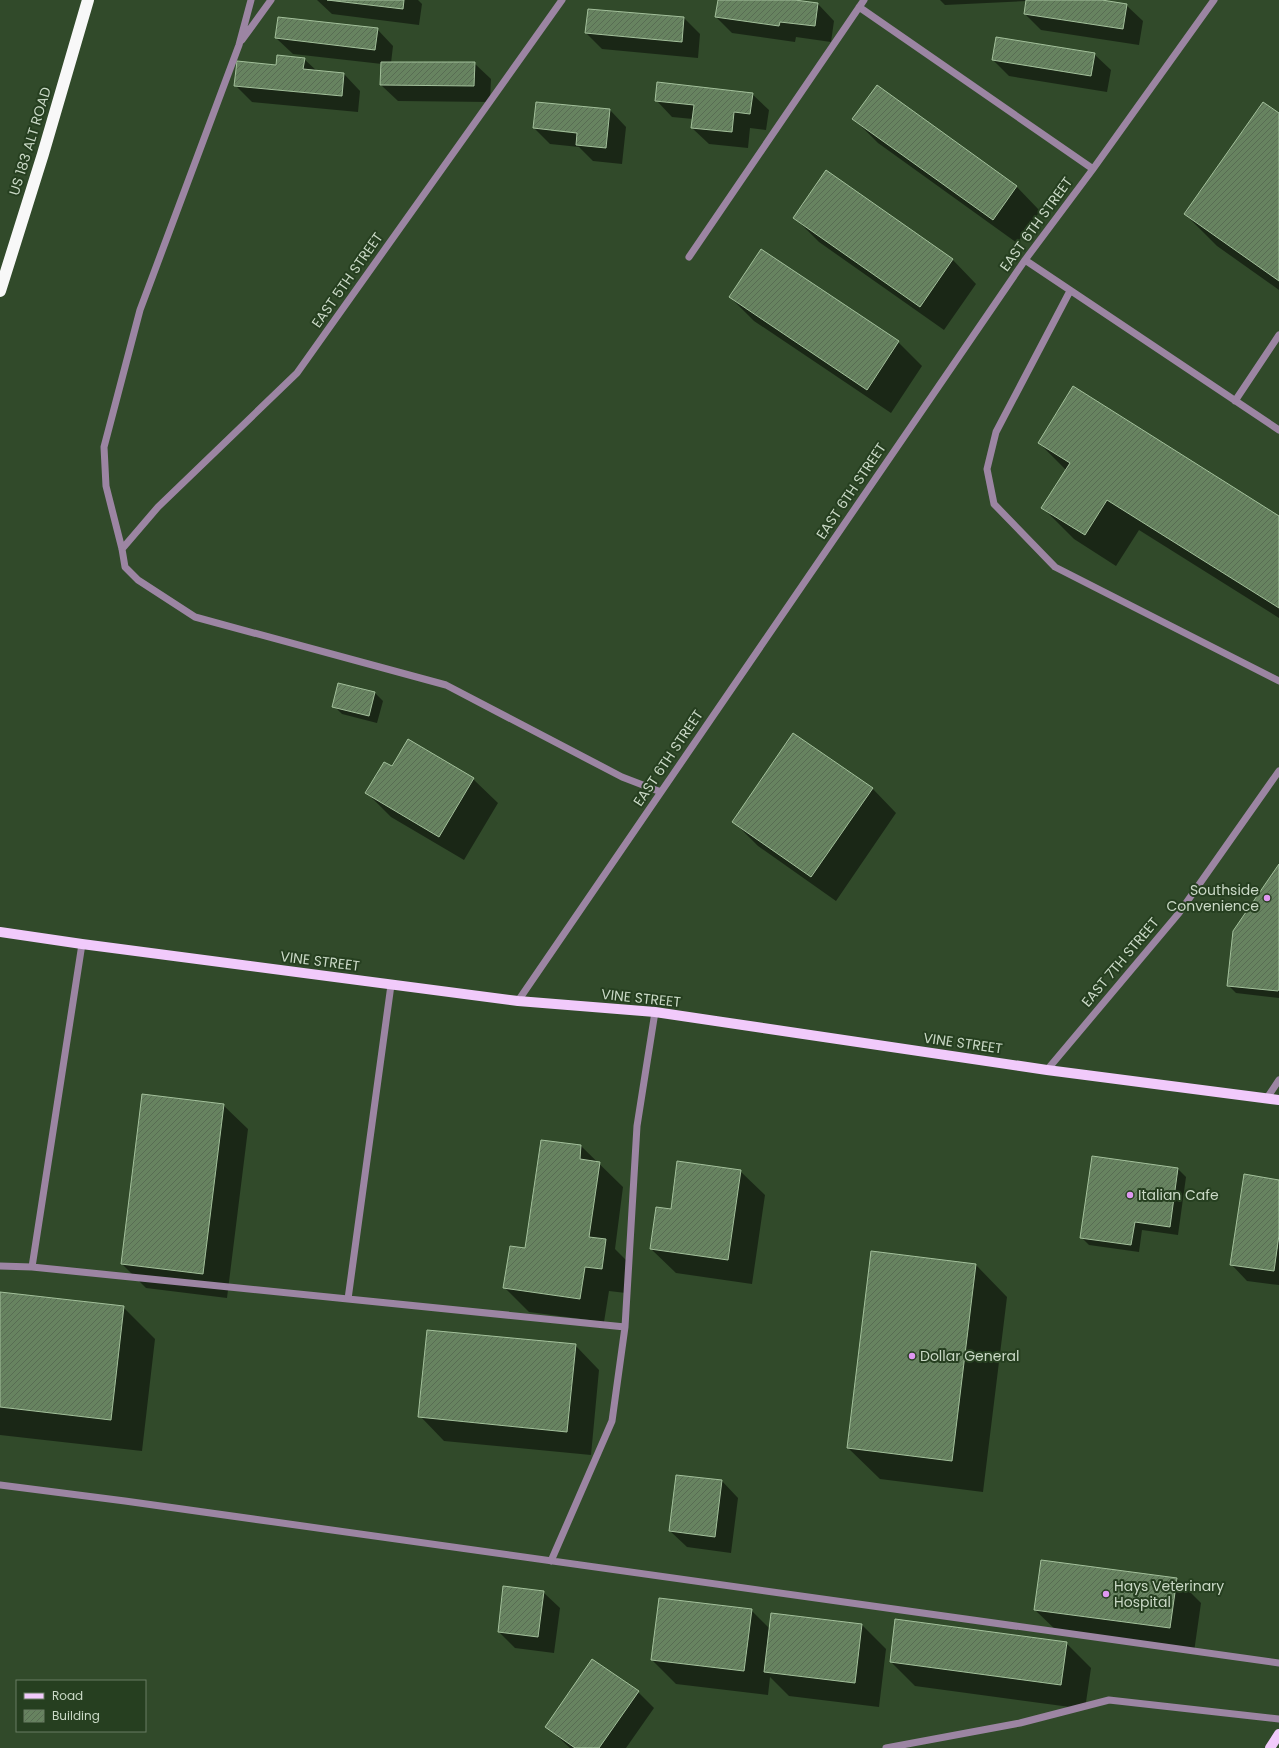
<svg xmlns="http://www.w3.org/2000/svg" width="1279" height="1748" viewBox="0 0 1279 1748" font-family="Poppins,sans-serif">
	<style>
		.shadow { fill: #0007; fill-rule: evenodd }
		.building { fill: url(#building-hatch); stroke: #a3c09b }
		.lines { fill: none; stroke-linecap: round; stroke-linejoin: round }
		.minor { stroke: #9c85a3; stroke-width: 7 }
		.major { stroke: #f1cafb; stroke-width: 10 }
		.highway { stroke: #f8f8f8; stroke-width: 12 }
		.poi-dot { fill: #df98f1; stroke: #263f20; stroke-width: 1.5 }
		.labels { text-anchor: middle; stroke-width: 4; stroke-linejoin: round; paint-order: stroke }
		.street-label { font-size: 14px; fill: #cad9c6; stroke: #263f20 }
		.poi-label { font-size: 14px; fill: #cad9c6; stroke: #263f20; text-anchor: start }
	</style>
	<defs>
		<pattern id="building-hatch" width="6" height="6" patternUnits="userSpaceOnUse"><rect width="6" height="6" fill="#678360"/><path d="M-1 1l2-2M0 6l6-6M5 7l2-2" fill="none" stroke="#586c53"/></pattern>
	</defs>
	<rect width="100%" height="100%" fill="#314a2a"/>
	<!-- shadow -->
	<path class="shadow" d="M317 0H418L422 4 419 25 332 14Z
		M719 0H788L818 4 834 21 831 42 796 37 795 42 732 33 716 17Z
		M940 0H1095L1126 5 1143 21 1139 45 1041 30 1025 14 1027 1 945 5Z
		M684 18 700 34 698 58 602 49 586 33Z
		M377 29 393 46 391 63H474L491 79 490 102 398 101 381 85 382 64 293 54 276 38Z
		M1094 54 1111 70 1107 92 1009 76 993 60Z
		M304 59 317 71 344 74 360 91 358 112 252 102 235 85 277 66Z
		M752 94 769 110 766 130 750 128 748 148 709 144 692 128 693 119 672 117 656 100Z
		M610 110 626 127 622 164 593 161 579 147 550 144 534 128ZM551 129 582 132V134L551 131Z
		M1279 115V290L1217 246 1185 214Z
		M854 119 1016 186 1040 211 1017 243 878 143Z
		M795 218 952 259 976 284 944 330 819 242Z
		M730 297 898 342 922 366 891 413 754 321Z
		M1039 443 1279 517V618L1139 530 1116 566 1074 539 1042 507 1066 470Z
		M375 693 383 701 377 723 342 714 334 706Z
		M392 768 473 779 498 803 464 860 391 817 367 793Z
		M872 788 896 813 836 901 758 846 734 822Z
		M1279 866V998L1236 993 1228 985Z
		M223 1105 248 1129 227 1298 146 1288 122 1264Z
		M542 1141 581 1146 623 1187 615 1249 630 1264 626 1293 609 1291 604 1322 529 1312 505 1288 526 1250Z
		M1093 1157 1178 1169 1186 1177 1178 1235 1142 1230 1139 1252 1089 1245 1081 1237Z
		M740 1171 765 1195 752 1284 676 1273 651 1249 672 1210Z
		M1279 1181V1285L1247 1281 1231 1264Z
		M976 1265 1007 1297 983 1492 880 1479 848 1448Z
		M0 1293 123 1307 155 1339 142 1451 0 1435Z
		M575 1345 599 1370 591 1455 444 1441 420 1416Z
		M722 1481 738 1498 731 1553 687 1547 670 1531Z
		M1177 1579 1201 1603 1194 1652 1060 1634 1035 1610Z
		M543 1592 560 1608 554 1653 515 1648 499 1632Z
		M751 1610 770 1629 862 1625 886 1649 879 1707 789 1696 770 1677 768 1695 676 1684 652 1660Z
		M1066 1643 1091 1668 1085 1709 915 1686 891 1662Z
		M638 1692 654 1708 626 1748H570L546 1726Z"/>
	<!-- building -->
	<path class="building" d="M327 0H404L403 9Z
		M718 0H795L818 3 815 26 780 22 779 26 715 17Z
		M1026 0H1102L1127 4 1123 29 1024 14Z
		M588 9 684 17 682 42 585 33Z
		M278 17 378 28 375 50 275 38Z
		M996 37 1095 53 1091 76 992 60Z
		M277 55 305 58 303 69 344 73 342 96 234 86 237 61 276 65Z
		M381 62H475L474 86 380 85Z
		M657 82 753 93 750 114 734 112 732 132 691 128 694 105 655 101Z
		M877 85 1017 186 993 220 852 119Z
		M536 102 610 109 606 148 576 145 577 133 533 128Z
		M1263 102 1279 113V281L1184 214Z
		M826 170 953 259 920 307 793 218Z
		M761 249 899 341 867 390 729 297Z
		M1073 386 1279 516V608L1107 500 1085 535 1041 508 1070 463 1038 443Z
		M338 683 375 692 369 716 332 707Z
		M793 733 873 788 811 877 732 822Z
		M408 739 474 778 439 837 365 793 384 762 392 766Z
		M1279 864V989L1278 991 1227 986 1233 931Z
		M142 1094 224 1104 203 1274 121 1264Z
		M541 1140 581 1145 580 1159 600 1162 589 1237 606 1239 602 1269 585 1267 580 1299 503 1288 510 1246 525 1248Z
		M1092 1156 1178 1168 1170 1227 1135 1222 1131 1245 1080 1238Z
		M677 1161 741 1170 728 1260 650 1249 656 1207 671 1209Z
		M1244 1174 1279 1180V1235L1274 1271 1230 1265Z
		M871 1251 976 1264 952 1461 847 1448Z
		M0 1292 124 1306 111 1420 0 1407Z
		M427 1330 576 1344 567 1432 418 1417Z
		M676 1475 722 1480 715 1537 669 1531Z
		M1041 1560 1177 1578 1170 1628 1034 1610Z
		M503 1586 544 1591 538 1637 498 1632Z
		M659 1598 752 1609 744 1671 651 1660Z
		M771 1613 862 1624 855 1683 764 1672Z
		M895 1619 1067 1642 1061 1685 890 1662Z
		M592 1659 639 1691 599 1748H575L545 1727Z"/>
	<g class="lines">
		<!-- minor -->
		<path class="minor" d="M251 0 239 45 140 310 104 447 106 486 122 549 125 567 138 580 195 617 446 685 622 777 661 792
			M859 7 1093 169
			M242 40 271 0
			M689 257 864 0
			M1025 260 1279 430
			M1070 291 996 432 987 469 994 504 1055 567 1279 681
			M1235 401 1279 335
			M122 549 158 507 297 373 562 0
			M518 1001 1025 260 1093 169 1214 0
			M1047 1070 1179 913 1279 771
			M1267 1098 1279 1080
			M0 1266 32 1267 625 1327
			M32 1267 82 944
			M348 1299 391 985
			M0 1485 125 1501 1279 1663
			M551 1561 612 1421 625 1327 637 1126 655 1012
			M886 1748 1020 1723 1109 1700 1279 1719"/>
		<!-- major -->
		<path class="major" d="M0 932 82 944 518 1001 655 1012 1047 1070 1279 1100
			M1270 1748 1279 1734"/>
		<!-- highway -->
		<path class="highway" d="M0 291 43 154 88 0"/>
	</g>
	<!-- markers -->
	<g class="poi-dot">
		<circle cx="1267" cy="898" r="4"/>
		<circle cx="1130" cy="1195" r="4"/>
		<circle cx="912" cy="1356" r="4"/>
		<circle cx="1106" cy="1594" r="4"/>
	</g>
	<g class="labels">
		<!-- street labels -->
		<g class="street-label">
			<text transform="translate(30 141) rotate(-73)" y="5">US 183 ALT ROAD</text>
			<text transform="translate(1036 224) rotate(-54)" y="5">EAST 6TH STREET</text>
			<text transform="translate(347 280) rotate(-55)" y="5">EAST 5TH STREET</text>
			<text transform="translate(851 491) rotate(-56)" y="5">EAST 6TH STREET</text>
			<text transform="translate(668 758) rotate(-56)" y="5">EAST 6TH STREET</text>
			<text transform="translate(320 961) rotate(7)" y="5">VINE STREET</text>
			<text transform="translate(1120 962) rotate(-50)" y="5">EAST 7TH STREET</text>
			<text transform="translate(641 998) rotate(6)" y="5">VINE STREET</text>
			<text transform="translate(963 1043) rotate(8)" y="5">VINE STREET</text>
		</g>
		<!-- poi labels -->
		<g class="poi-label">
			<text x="1259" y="895" text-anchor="end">Southside<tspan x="1259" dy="16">Convenience</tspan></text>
			<text x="1138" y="1200">Italian Cafe</text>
			<text x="920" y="1361">Dollar General</text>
			<text x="1114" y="1591">Hays Veterinary<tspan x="1114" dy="16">Hospital</tspan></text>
		</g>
	</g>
	<!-- legend -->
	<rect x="16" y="1680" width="130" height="52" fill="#263f20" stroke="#687d62"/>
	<rect x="24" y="1693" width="20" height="6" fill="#f1cafb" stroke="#687d62"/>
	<text x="52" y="1700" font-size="12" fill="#cad9c6">Road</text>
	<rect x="24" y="1710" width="20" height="12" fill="url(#building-hatch)" stroke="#687d62"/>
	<text x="52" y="1720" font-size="12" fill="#cad9c6">Building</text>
</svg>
